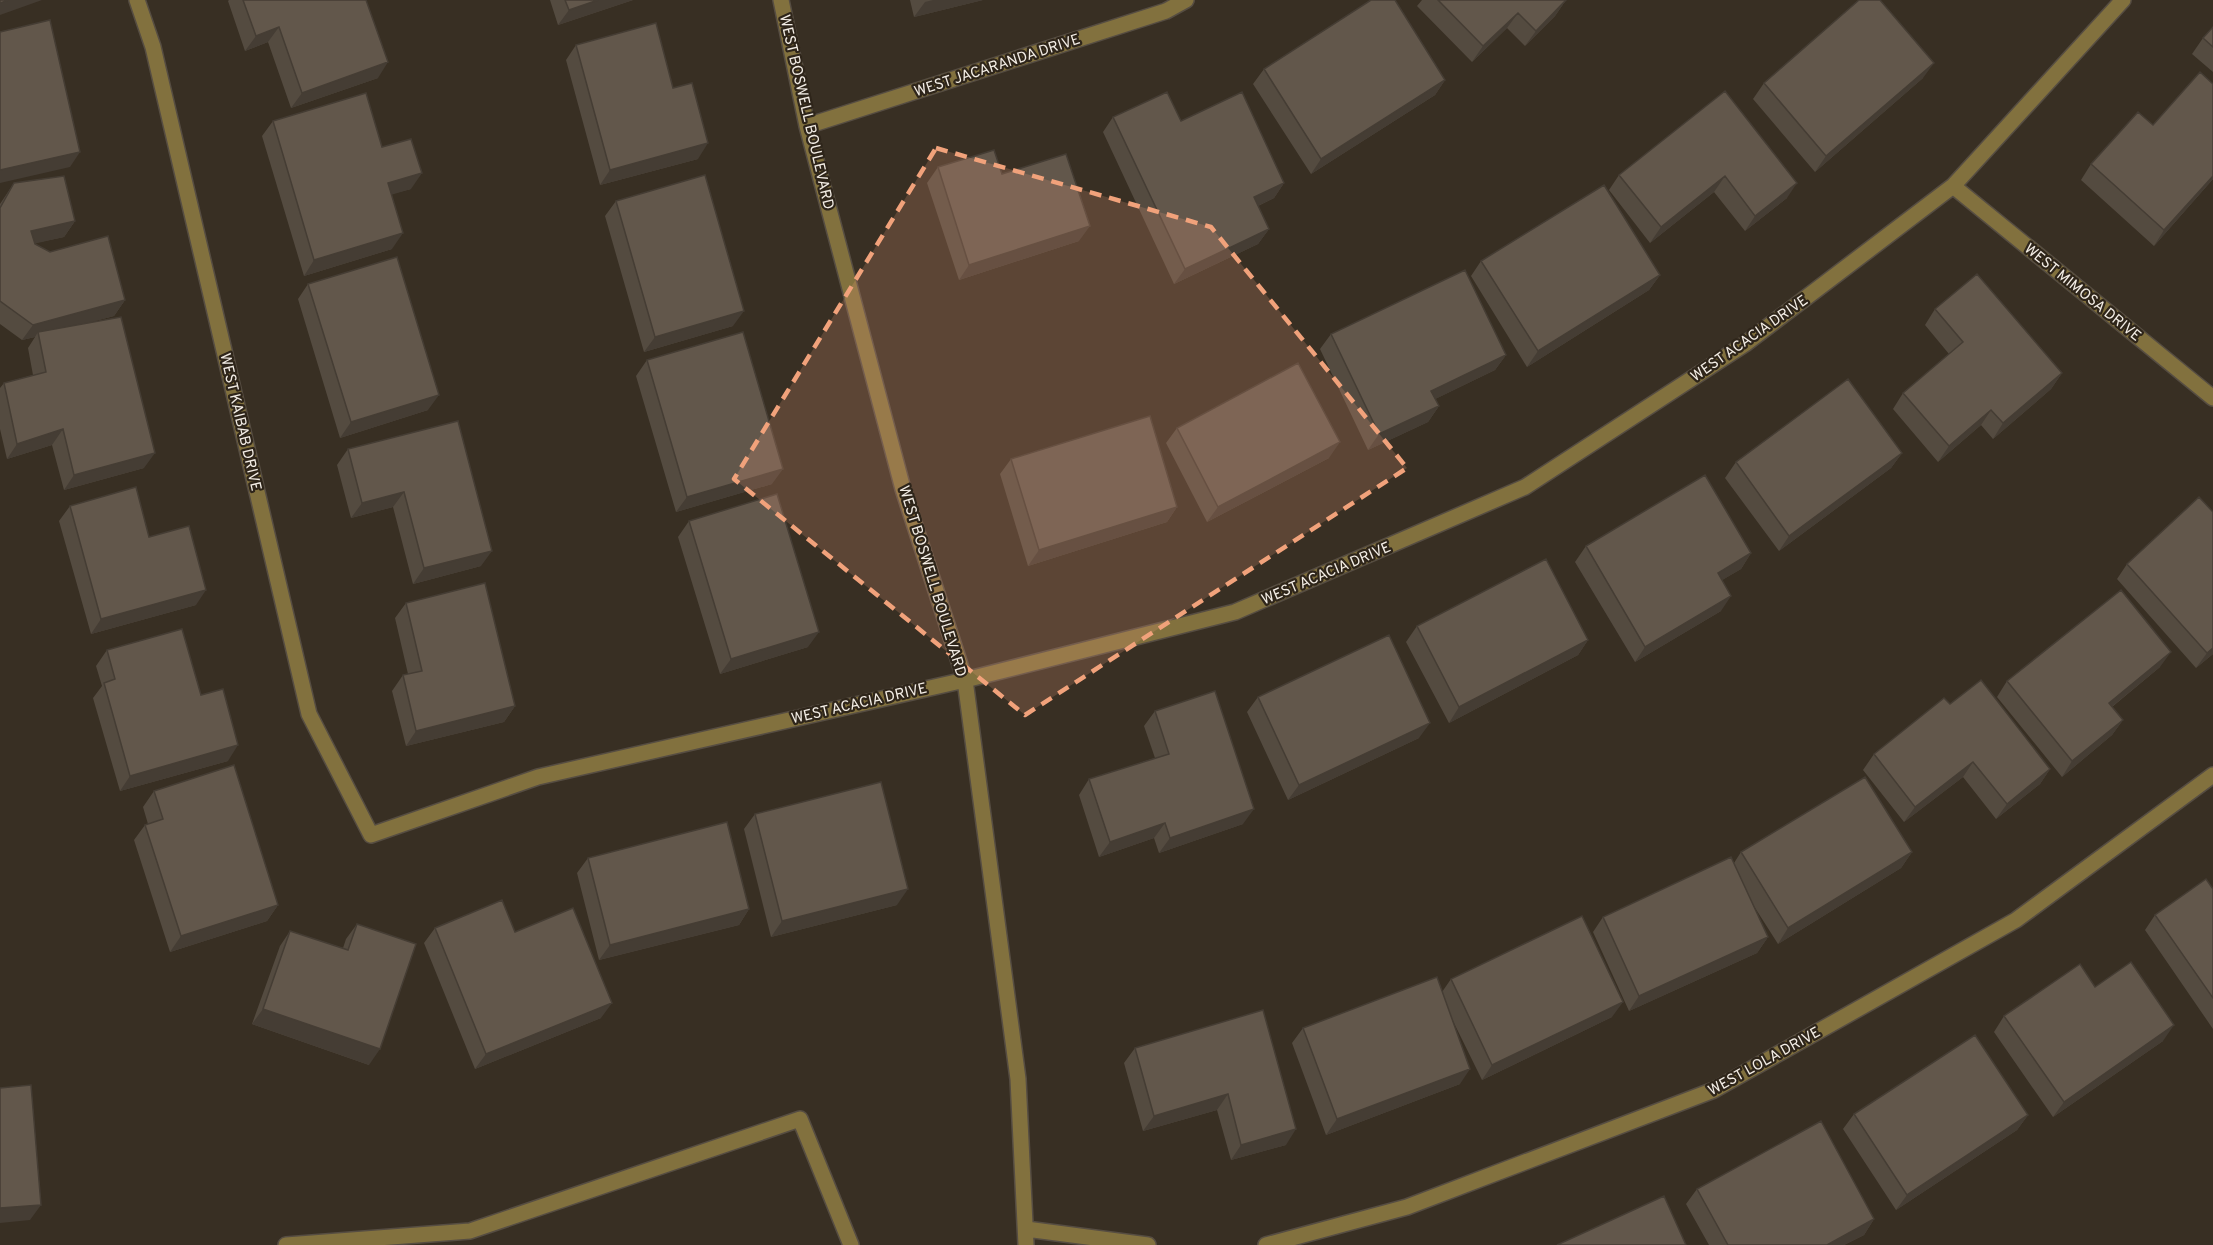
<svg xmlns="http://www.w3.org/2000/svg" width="2213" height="1245" viewBox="0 0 2213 1245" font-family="Overpass,sans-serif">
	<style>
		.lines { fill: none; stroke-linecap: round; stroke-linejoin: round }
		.minor-casing { stroke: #564d42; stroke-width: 18 }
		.minor { stroke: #82713e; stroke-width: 15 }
		.wall { fill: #544b40 }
		.shaded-wall { fill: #453d34 }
		.building { fill: #62574b; stroke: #453d34; stroke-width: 1.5 }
		.marked { fill: #f1a27b; fill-opacity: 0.2; stroke: #f1a27b; stroke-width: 4.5; stroke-dasharray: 12 8; stroke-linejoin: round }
		.labels { text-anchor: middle; stroke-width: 4.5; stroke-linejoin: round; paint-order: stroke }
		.street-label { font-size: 15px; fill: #f3ede5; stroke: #2e251a }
	</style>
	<rect width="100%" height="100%" fill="#382f23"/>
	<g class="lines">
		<defs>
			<path id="minor" d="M137 0 153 47 309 714 371 835 538 777 965 680 1235 612 1525 487 1745 344 1953 186 2123 0
				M781 0 807 126 903 489 965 680 1018 1079 1026 1245
				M807 126 1166 11 1186 0
				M1953 186 2213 398
				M1026 1229 1148 1245
				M286 1245 470 1231 800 1119 851 1245
				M1266 1245 1407 1207 1714 1090 2016 920 2213 775"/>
		</defs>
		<!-- minor casing -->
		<use href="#minor" class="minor-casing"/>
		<!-- minor -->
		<use href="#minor" class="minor"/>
	</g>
	<!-- wall -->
	<path class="wall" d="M229 0H366L378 78 291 108 268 42 245 51 228 1Z
		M550 0H633L558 25Z
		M910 0H983L914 17Z
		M1422 0H1566L1555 16 1525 46 1507 28 1472 62 1417 6Z
		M2213 27V72L2192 54 2203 38Z
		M576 45 673 88 698 159 600 185 566 60Z
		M1264 69 1445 80 1435 95 1311 174 1253 84Z
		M1923 78 1815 172 1753 99 1764 83Z
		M1725 91 1787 198 1745 231 1714 192 1650 243 1609 190 1619 175Z
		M1113 117 1181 121 1284 183 1274 198 1258 206 1269 229 1258 244 1174 284 1103 132Z
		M273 121 382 147 411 189 391 194 392 249 304 276 262 136Z
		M2091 164 2213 179 2154 246 2081 180Z
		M938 167 1002 174 1079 241 959 280 927 183Z
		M14 183 75 221 64 237 35 243V244L125 300 114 316 83 324 144 468 64 490 52 445 7 459 0 429V388L4 383 33 375 28 348 35 337 22 340 0 324V204Z
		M616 201 733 326 644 352 605 216Z
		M1481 261 1660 275 1649 290 1527 367 1471 276Z
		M308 284 428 410 340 438 298 299Z
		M1935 309 2062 373 2051 389 1993 439 1981 425 1938 462 1893 409 1903 393 1949 354 1925 325Z
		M1331 334 1506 355 1495 370 1435 399 1439 406 1428 422 1368 450 1320 349Z
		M647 360 772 484 676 512 636 376Z
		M458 421 481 566 413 584 393 507 351 518 337 465 348 449Z
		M1177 428 1329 458 1207 522 1166 443Z
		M1902 453 1891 468 1779 551 1725 478 1736 462Z
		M1011 459 1177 507 1167 522 1028 566 1000 474Z
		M70 506 149 537 196 605 91 634 59 521Z
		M689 521 808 647 720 674 678 537Z
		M1586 546 1751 553 1741 569 1722 580 1721 611 1635 662 1575 562Z
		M2127 564 2213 654 2196 668 2117 579Z
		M406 603 515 706 504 722 406 746 392 691 403 675 408 674 395 618Z
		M1417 626 1588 640 1578 655 1449 723 1406 642Z
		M107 650 201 695 228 761 120 791 93 698 102 686 96 666Z
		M2160 667 2112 707 2123 720 2112 735 2062 777 1997 697 2007 681Z
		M1258 697 1419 738 1288 800 1247 712Z
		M1950 704 2050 769 2040 784 1996 819 1963 777 1904 822 1863 770 1874 754Z
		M1155 711 1243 824 1159 853 1154 838 1099 857 1079 795 1089 779 1155 758 1144 726Z
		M154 791 278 905 267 921 170 952 134 840 145 825 148 824 143 807Z
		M755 814 897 905 771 937 744 829Z
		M1741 852H1912L1901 868 1778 944 1750 900 1768 937 1757 953 1629 1011 1593 932 1603 917 1734 863Z
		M588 858 749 909 739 925 599 960 577 873Z
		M2213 889V1029L2145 930 2155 915Z
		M357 924 369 1065 252 1024 280 946 290 931 343 948 346 939Z
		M435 928 515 932 601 1018 475 1069 424 943Z
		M1451 979 1612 1017 1482 1080 1451 1017 1460 1084 1326 1135 1292 1043 1303 1028 1442 992Z
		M2095 987 2163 1041 2053 1117 1994 1032 2004 1016Z
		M1263 1010 1286 1145 1231 1160 1217 1110 1143 1131 1124 1063 1135 1048Z
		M1854 1114 2028 1115 2017 1130 1896 1210 1843 1129Z
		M1697 1189 1874 1219 1864 1235 1844 1245H1709L1686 1204Z"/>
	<!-- shaded-wall -->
	<path class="shaded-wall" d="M9 0H42L0 15V3Z
		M598 0H633L558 25 569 10Z
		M933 0H983L914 17 925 2Z
		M1566 0 1555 16 1525 46 1536 31Z
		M1518 13 1507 28 1472 62 1483 46Z
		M279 27 268 42 245 51 256 36Z
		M388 62 378 78 291 108 302 93Z
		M1934 63 1923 78 1815 172 1826 156Z
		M1445 80 1435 95 1311 174 1321 159Z
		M708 143 698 159 600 185 610 170Z
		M80 152 70 167 0 183V170Z
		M422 173 411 189 377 199 388 183Z
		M1725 176 1714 192 1650 243 1661 227Z
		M2213 176V179L2154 246 2164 230Z
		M1284 183 1274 198 1243 213 1254 197Z
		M1797 183 1787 198 1745 231 1755 216Z
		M75 221 64 237 20 247 31 231Z
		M1090 226 1079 241 959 280 969 265Z
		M1269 229 1258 244 1174 284 1185 269Z
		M403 233 392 249 304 276 314 260Z
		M1660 275 1649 290 1527 367 1538 351Z
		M125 300 114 316 39 336 38 332 35 337 22 340 33 325Z
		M744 311 733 326 644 352 655 337Z
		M1506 355 1495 370 1421 406 1431 391Z
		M2062 373 2051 389 1993 439 2003 423Z
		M439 395 428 410 340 438 351 422Z
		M1439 406 1428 422 1368 450 1379 434Z
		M1991 410 1981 425 1938 462 1949 446Z
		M63 429 52 445 7 459 17 444Z
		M1340 442 1329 458 1207 522 1218 507Z
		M155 453 144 468 64 490 74 475Z
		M1902 453 1891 468 1779 551 1789 536Z
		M783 469 772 484 676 512 687 497Z
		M404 492 393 507 351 518 362 503Z
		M1177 507 1167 522 1028 566 1039 550Z
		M492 551 481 566 413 584 424 568Z
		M1751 553 1741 569 1707 589 1718 573Z
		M206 590 196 605 91 634 101 619Z
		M1731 596 1721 611 1635 662 1645 647Z
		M819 632 808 647 720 674 731 659Z
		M1588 640 1578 655 1449 723 1459 707Z
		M2213 648V654L2196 668 2207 653Z
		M2171 652 2160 667 2098 718 2109 703Z
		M515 706 504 722 406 746 416 731Z
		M2123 720 2112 735 2062 777 2072 761Z
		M1430 723 1419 738 1288 800 1299 785Z
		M238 745 228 761 120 791 130 776Z
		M1973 762 1963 777 1904 822 1915 807Z
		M2050 769 2040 784 1996 819 2007 804Z
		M1254 809 1243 824 1159 853 1170 838Z
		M1165 823 1154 838 1099 857 1110 842Z
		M1912 852 1901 868 1778 944 1788 928Z
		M908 889 897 905 771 937 782 921Z
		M278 905 267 921 170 952 181 936Z
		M749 909 739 925 599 960 610 945Z
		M1768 937 1757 953 1629 1011 1639 996Z
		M1623 1002 1612 1017 1482 1080 1492 1065Z
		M612 1003 601 1018 475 1069 486 1054Z
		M263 1009 380 1049 369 1065 252 1024Z
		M2174 1025 2163 1041 2053 1117 2064 1102Z
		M1470 1069 1460 1084 1326 1135 1337 1119Z
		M1228 1094 1217 1110 1143 1131 1154 1116Z
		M2028 1115 2017 1130 1896 1210 1907 1195Z
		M1296 1129 1286 1145 1231 1160 1241 1145Z
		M41 1205 30 1220 0 1223V1208Z
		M1874 1219 1864 1235 1844 1245H1827Z"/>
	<!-- building -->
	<path class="building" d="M0 0H9L0 3Z
		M243 0H366L388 62 302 93 279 27 256 36Z
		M565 0H598L569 10Z
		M1371 0H1395L1445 80 1321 159 1264 69Z
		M1438 0H1566L1536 31 1518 13 1483 46Z
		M1859 0H1880L1934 63 1826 156 1764 83Z
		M50 20 80 152 0 170V32Z
		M656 23 673 88 692 83 708 143 610 170 576 45Z
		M2213 27V47L2203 38Z
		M2200 72 2213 84V176L2164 230 2091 164 2138 112 2153 125Z
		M1725 91 1797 183 1755 216 1725 176 1661 227 1619 175Z
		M1167 92 1181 121 1242 92 1284 183 1254 197 1269 229 1185 269 1113 117Z
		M366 93 382 147 411 139 422 173 388 183 403 233 314 260 273 121Z
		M994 150 1002 174 1066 154 1090 226 969 265 938 167Z
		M705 175 744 311 655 337 616 201Z
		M64 176 75 221 31 231 35 244 50 252 108 236 125 300 33 325 0 301V208L14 183Z
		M1604 185 1660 275 1538 351 1481 261Z
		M397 257 439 395 351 422 308 284Z
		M1465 270 1506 355 1431 391 1439 406 1379 434 1331 334Z
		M1977 274 2062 373 2003 423 1991 410 1949 446 1903 393 1963 342 1935 309Z
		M121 317 155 453 74 475 63 429 17 444 4 383 46 372 38 332Z
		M743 332 783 469 687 497 647 360Z
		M1298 363 1340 442 1218 507 1177 428Z
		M1848 379 1902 453 1789 536 1736 462Z
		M1150 416 1177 507 1039 550 1011 459Z
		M458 421 492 551 424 568 404 492 362 503 348 449Z
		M1705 475 1751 553 1718 573 1731 596 1645 647 1586 546Z
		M136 487 149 537 189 526 206 590 101 619 70 506Z
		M777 494 819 632 731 659 689 521Z
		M2199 497 2213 512V648L2207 653 2127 564Z
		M1546 559 1588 640 1459 707 1417 626Z
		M485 583 515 706 416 731 403 675 422 671 406 603Z
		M2121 590 2171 652 2109 703 2123 720 2072 761 2007 681Z
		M182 629 201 695 223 689 238 745 130 776 104 683 115 679 107 650Z
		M1389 635 1430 723 1299 785 1258 697Z
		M1981 680 2050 769 2007 804 1973 762 1915 807 1874 754 1944 698 1950 704Z
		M1215 691 1254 809 1170 838 1165 823 1110 842 1089 779 1169 754 1155 711Z
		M234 765 278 905 181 936 145 825 163 819 154 791Z
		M1865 777 1912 852 1788 928 1741 852Z
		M881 782 908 889 782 921 755 814Z
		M727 822 749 909 610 945 588 858Z
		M1731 857 1768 937 1639 996 1603 917Z
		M2206 879 2213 889V998L2155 915Z
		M502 900 515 932 573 908 612 1003 486 1054 435 928Z
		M1582 916 1623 1002 1492 1065 1451 979Z
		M357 924 416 944 380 1049 263 1009 290 931 348 950Z
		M2131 962 2174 1025 2064 1102 2004 1016 2080 964 2095 987Z
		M1437 977 1470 1069 1337 1119 1303 1028Z
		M1263 1010 1296 1129 1241 1145 1228 1094 1154 1116 1135 1048Z
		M1975 1035 2028 1115 1907 1195 1854 1114Z
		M31 1085 41 1205 0 1208V1088Z
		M1821 1121 1874 1219 1827 1245H1728L1697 1189Z
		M1664 1196 1686 1245H1557Z"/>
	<!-- marked area -->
	<path class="marked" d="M936 148 1211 227 1407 468 1025 715 734 479Z"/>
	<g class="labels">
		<!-- street labels -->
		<g class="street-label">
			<text transform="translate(997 65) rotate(-18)" y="5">WEST JACARANDA DRIVE</text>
			<text transform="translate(807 112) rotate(77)" y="5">WEST BOSWELL BOULEVARD</text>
			<text transform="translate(2083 292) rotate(39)" y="5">WEST MIMOSA DRIVE</text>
			<text transform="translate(1749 338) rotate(-35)" y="5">WEST ACACIA DRIVE</text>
			<text transform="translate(241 422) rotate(77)" y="5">WEST KAIBAB DRIVE</text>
			<text transform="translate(1326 573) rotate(-23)" y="5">WEST ACACIA DRIVE</text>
			<text transform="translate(933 581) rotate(73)" y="5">WEST BOSWELL BOULEVARD</text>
			<text transform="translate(859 703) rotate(-13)" y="5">WEST ACACIA DRIVE</text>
			<text transform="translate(1764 1061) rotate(-29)" y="5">WEST LOLA DRIVE</text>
		</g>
	</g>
</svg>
